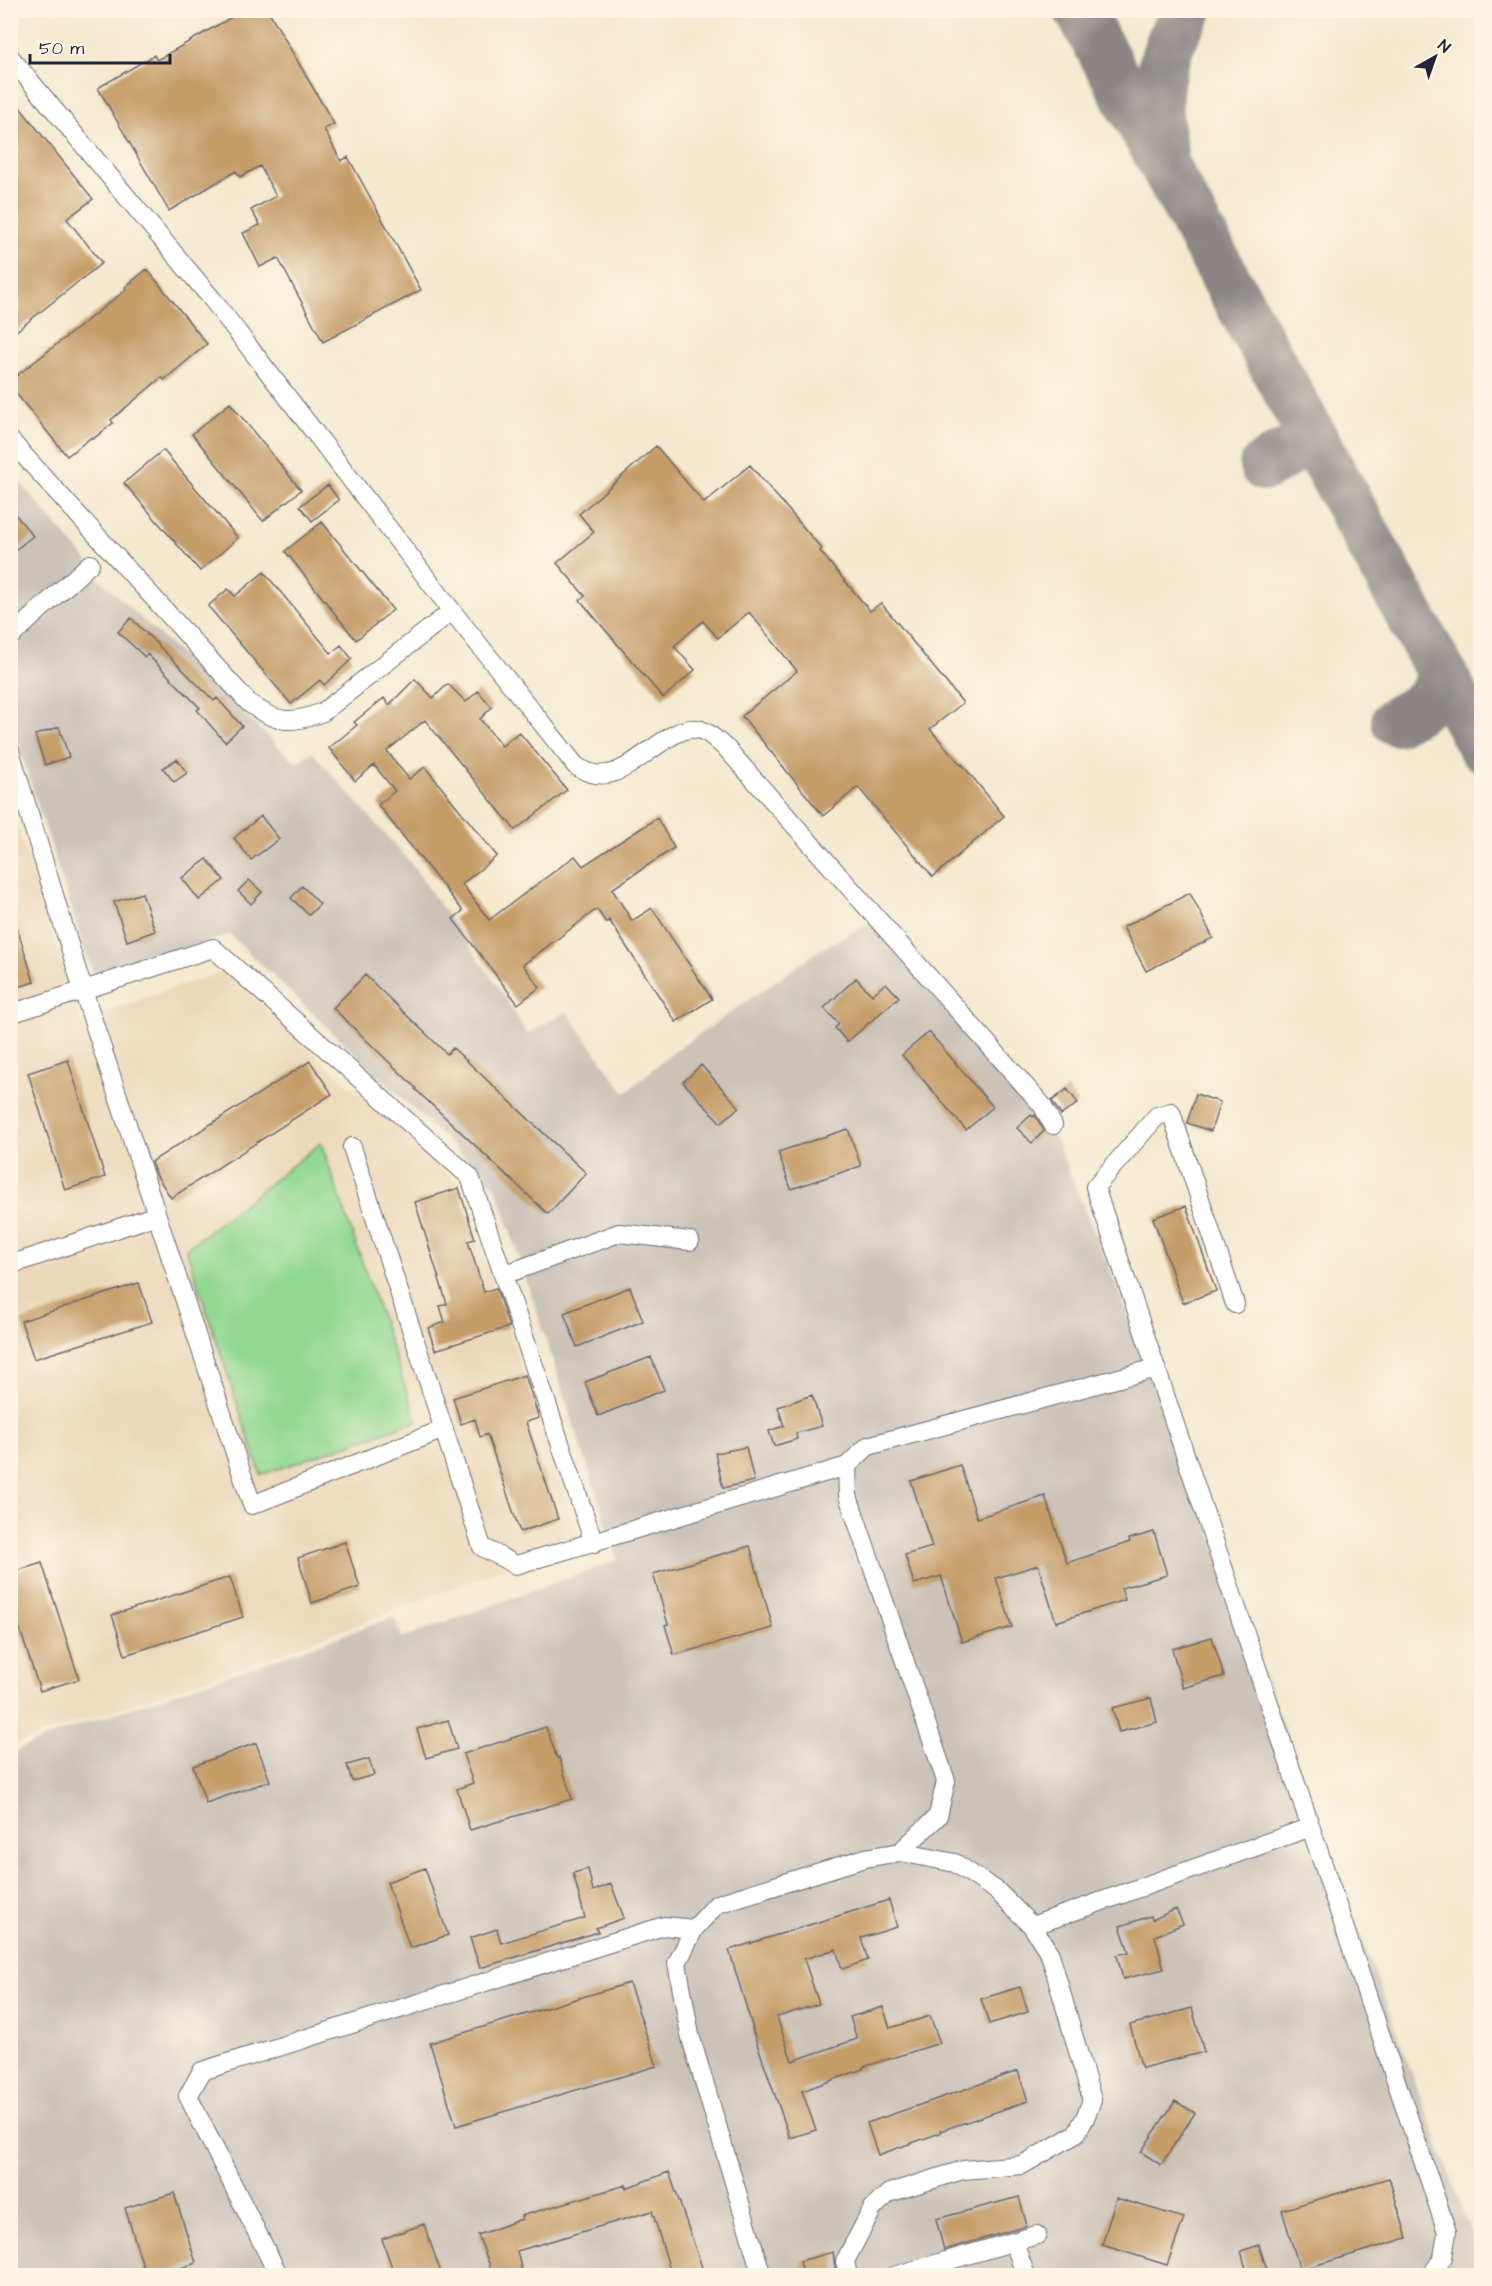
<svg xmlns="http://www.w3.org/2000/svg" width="1492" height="2286" viewBox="0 0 1492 2286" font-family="'Architects Daughter',sans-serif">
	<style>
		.built { fill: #ebd8ba }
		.industrial { fill: #cbc3b8 }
		.green { fill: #91d891; stroke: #5a7d66; stroke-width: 1.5 }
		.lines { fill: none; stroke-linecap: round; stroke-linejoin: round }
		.taxiway { stroke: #8b8685; stroke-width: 50 }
		.building { fill: #c59d69 }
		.minor-casing { stroke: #6c686f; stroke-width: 20 }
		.minor { stroke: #fff; stroke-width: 18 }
	</style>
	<rect width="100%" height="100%" fill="#fcf5e5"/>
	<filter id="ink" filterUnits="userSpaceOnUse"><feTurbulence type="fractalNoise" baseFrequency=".0167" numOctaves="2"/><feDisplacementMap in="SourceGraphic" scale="12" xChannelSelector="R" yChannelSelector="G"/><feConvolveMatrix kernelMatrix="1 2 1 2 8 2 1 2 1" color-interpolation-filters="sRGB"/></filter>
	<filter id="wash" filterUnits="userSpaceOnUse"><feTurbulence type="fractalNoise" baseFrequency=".008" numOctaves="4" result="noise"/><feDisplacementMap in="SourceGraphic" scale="24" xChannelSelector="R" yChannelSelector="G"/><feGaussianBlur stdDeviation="1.35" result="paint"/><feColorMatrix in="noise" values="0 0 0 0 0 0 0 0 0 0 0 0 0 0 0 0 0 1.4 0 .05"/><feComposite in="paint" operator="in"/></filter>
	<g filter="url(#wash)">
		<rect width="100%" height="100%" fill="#f4e9cf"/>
		<!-- built -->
		<path class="built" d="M10 806 81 1020 223 971 459 1184 580 1539 272 1657 11 1745Z"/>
		<!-- industrial -->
		<path class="industrial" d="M10 471 90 564 10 637Z
			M90 570 296 763 312 752 410 862 497 985 527 1034 567 1012 625 1093 671 1054 823 948 870 923 1052 1131 1147 1360 1481 2259V2265L1464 2276 11 2275V1753L60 1732 290 1654 394 1617 402 1638 618 1560 496 1187 230 935 93 975 11 722 10 653Z"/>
		<!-- green -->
		<path class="green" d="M321 1143 417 1421 261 1475 186 1249Z"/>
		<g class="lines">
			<!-- taxiway -->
			<path class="taxiway" d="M1079 10 1482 747
				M1163 150C1151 99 1159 54 1188 10
				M1264 466 1287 453
				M1396 721C1422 706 1436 703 1440 671"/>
		</g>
		<g id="blocks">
			<!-- building -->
			<path class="building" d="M244 10H268L334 124 324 129 341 161 348 157 421 290 323 342 278 258 260 267 243 233 260 225 251 210 276 196 260 166 240 177 236 171 169 211 98 88 154 55 157 60Z
				M10 95 93 199 67 219 102 263 10 336Z
				M147 269 207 344 164 380 162 377 111 420 113 423 93 439 92 437 67 456 10 386V381L127 289 125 287Z
				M230 403 301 490 263 521 192 434Z
				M656 446 704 503 750 465 822 549 820 551 870 611 881 603 963 703 930 729 961 765 962 764 1004 816 933 877 858 787 823 816 742 716 797 671 749 612 718 638 703 621 674 646 695 670 663 698 580 600 585 596 557 563 594 532 579 514Z
				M163 450 238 538 200 571 124 483Z
				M328 485 339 500 312 521 300 506Z
				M10 508 33 536 10 554Z
				M322 522 393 610 356 640 285 551Z
				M264 572 331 653 341 645 352 659 324 685 320 680 291 704 208 606 228 589 235 596Z
				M131 618 214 701 217 698 242 726 225 742 197 710 200 708 147 654 145 657 118 632Z
				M415 679 433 698 448 684 466 702 478 691 492 707 480 719 502 746 519 732 567 790 515 830 425 720 387 751 409 779 425 767 497 856 462 884 489 920 575 856 583 866 657 818 674 848 612 889 632 921 652 908 712 999 676 1022 609 920 606 923 597 909 523 965 540 987 518 1004 453 919 463 911 378 805 395 791 374 765 355 781 329 748 357 725 354 722 384 698 389 705Z
				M59 727 69 757 45 765 35 735Z
				M177 759 187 773 174 782 163 768Z
				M261 816 279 839 251 860 234 838Z
				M207 859 224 880 199 900 182 878Z
				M249 880 262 892 251 904 238 891Z
				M302 886 320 904 309 915 291 898Z
				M142 893 155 931 127 941 114 902Z
				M1190 893 1213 938 1146 971 1123 927Z
				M14 918 34 982 10 990V919Z
				M365 975 447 1054 453 1048 586 1173 548 1214 415 1089 416 1088 333 1008Z
				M856 978 872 995 886 983 899 997 847 1042 835 1028 839 1024 824 1008Z
				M929 1032 993 1107 966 1130 902 1055Z
				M68 1060 105 1177 65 1190 28 1073Z
				M310 1061 332 1094 171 1198 155 1173 151 1162Z
				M701 1065 739 1107 721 1123 683 1082Z
				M1067 1089 1078 1103 1061 1115 1052 1101Z
				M1196 1094 1220 1102 1211 1131 1187 1123Z
				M1031 1115 1033 1117 1035 1115 1044 1131 1032 1143 1017 1128Z
				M848 1129 861 1166 791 1189 778 1152Z
				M459 1188 475 1239 468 1241 484 1292 496 1288 509 1327 435 1350 428 1328 445 1322 440 1306 447 1304 415 1202Z
				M1186 1206 1216 1291 1183 1303 1153 1218Z
				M139 1283 152 1322 34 1359 21 1321Z
				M630 1287 643 1321 577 1347 564 1313Z
				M651 1357 664 1390 598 1416 585 1382Z
				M525 1375 539 1418 526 1422 558 1519 520 1532 487 1434 480 1437 475 1419 461 1424 453 1398Z
				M812 1395 822 1426 796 1433 797 1439 774 1446 769 1431 784 1426 778 1407Z
				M746 1447 754 1481 723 1488 715 1453Z
				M960 1465 977 1518 1045 1496 1067 1563 1130 1542 1129 1539 1154 1532 1167 1575 1121 1588 1125 1600 1056 1622 1038 1565 996 1578 1012 1627 962 1642 941 1576 914 1584 905 1555 932 1547 911 1481Z
				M345 1542 360 1587 312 1603 298 1558Z
				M750 1546 773 1628 674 1655 665 1625 668 1624 653 1574Z
				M42 1563 79 1679 40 1691 10 1599V1573Z
				M230 1577 243 1617 125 1655 112 1615Z
				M1212 1637 1224 1676 1183 1688 1172 1649Z
				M1151 1698 1157 1722 1119 1732 1112 1708Z
				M448 1720 457 1749 426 1758 417 1729Z
				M546 1727 557 1758 559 1757 572 1799 470 1830 457 1789 473 1783 463 1754Z
				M256 1743 270 1781 206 1803 193 1766Z
				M369 1759 374 1775 352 1781 347 1765Z
				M425 1868 448 1935 410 1948 387 1882Z
				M588 1869 593 1891 611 1884 624 1918 596 1928 598 1932 480 1968 470 1938 497 1929 501 1943 585 1918 573 1873Z
				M889 1900 897 1927 861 1938 868 1960 842 1969 836 1949 804 1959 819 2004 777 2017 792 2061 857 2039 850 2017 883 2007 890 2028 930 2016 940 2043 863 2067V2069L802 2091 816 2130 790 2138 752 2029H753L729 1950Z
				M1176 1909 1183 1924 1155 1936 1164 1969 1123 1979 1117 1955 1129 1952 1120 1926 1151 1916 1152 1920Z
				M629 1983 657 2066 456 2126 430 2043Z
				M1020 1987 1028 2012 989 2024 981 1999Z
				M1192 2008 1204 2052 1142 2068 1130 2025Z
				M1018 2071 1028 2101 940 2131V2133L878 2155 867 2123Z
				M1175 2101 1195 2113 1161 2165 1141 2152Z
				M669 2172 705 2276H672L652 2211 517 2251 523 2276H494L478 2235 522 2219 521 2216 626 2185V2188Z
				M1389 2178 1407 2238 1300 2270 1282 2210Z
				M174 2193 196 2263 156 2276H146L125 2208Z
				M1019 2197 1027 2226 944 2250 936 2219Z
				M1116 2198 1184 2218 1167 2265 1102 2245Z
				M424 2224 442 2276H395L382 2239Z
				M1259 2245 1269 2276H1248L1241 2251Z
				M833 2252 836 2274 804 2276 800 2261Z"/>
		</g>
	</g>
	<g filter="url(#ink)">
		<use href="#blocks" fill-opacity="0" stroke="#6c686f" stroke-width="1.5"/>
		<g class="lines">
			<defs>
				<path id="minor" d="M10 57 212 299 452 611 576 766C586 772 595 776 607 774 635 771 674 720 701 730 711 733 719 743 727 749L1042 1105 1053 1125
					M10 440 249 703C277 724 292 724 323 712L452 611
					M10 637 90 564
					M10 751 83 990 252 1505 444 1429
					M10 1014 213 948 470 1177 594 1543
					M352 1147 482 1547 516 1565 847 1466 868 1446 1156 1368
					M10 1265 157 1215
					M503 1275 619 1233 690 1241
					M1235 1304 1171 1112 1157 1116 1095 1187 1447 2232 1443 2257 1431 2276
					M900 1852 955 1863 997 1891 1032 1926 1311 1827
					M1014 2242 1026 2276
					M279 2276 188 2096 202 2071 664 1926 694 1929
					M762 2276 690 2035 677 1963 694 1929 717 1904 865 1858 900 1852 938 1816 946 1781 848 1496 847 1466
					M848 2276 845 2261 873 2208 889 2193 963 2170 1022 2165 1076 2134 1085 2118 1092 2100 1050 1954 1032 1926
					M894 2276 1037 2235"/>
			</defs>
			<!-- minor casing -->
			<use href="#minor" class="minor-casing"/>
			<!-- minor -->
			<use href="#minor" class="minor"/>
		</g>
	</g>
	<!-- margin -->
	<rect width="1492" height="2286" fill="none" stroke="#fcf5e5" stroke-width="36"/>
	<!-- north arrow -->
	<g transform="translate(1435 57) rotate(40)" stroke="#fcf5e5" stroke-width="4.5" paint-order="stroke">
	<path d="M0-4.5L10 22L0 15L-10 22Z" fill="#22223b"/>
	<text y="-9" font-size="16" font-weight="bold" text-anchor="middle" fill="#22223b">N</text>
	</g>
	<!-- scale -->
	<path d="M30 54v9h140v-9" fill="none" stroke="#22223b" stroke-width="3"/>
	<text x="39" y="54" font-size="18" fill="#22223b" stroke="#fcf5e5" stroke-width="4.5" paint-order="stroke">50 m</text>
</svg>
